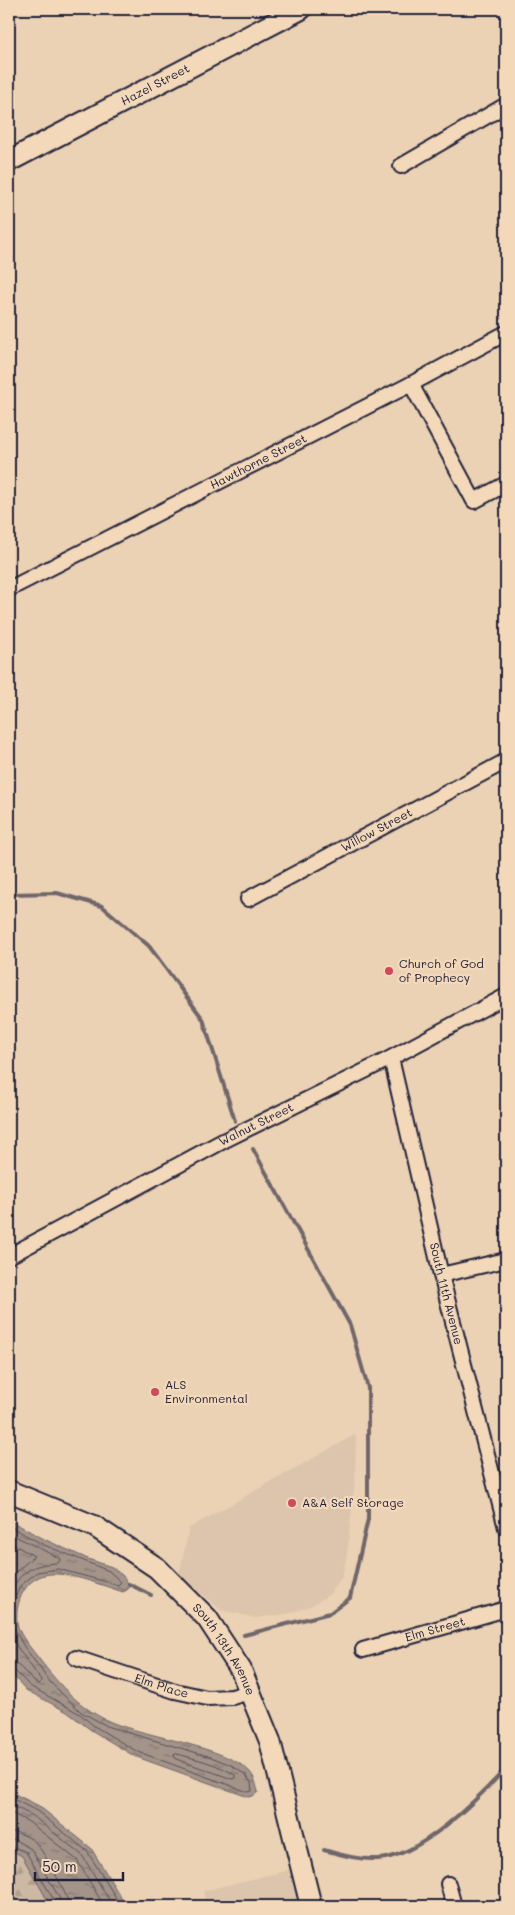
<svg xmlns="http://www.w3.org/2000/svg" width="515" height="1915" viewBox="0 0 515 1915" font-family="Mali,sans-serif">
	<style>
		.built { fill: #dcc5ac }
		.forest { fill: url(#forest-firs); stroke: #786d6f }
		.water { fill: url(#water-ripples); stroke: #6f666a }
		.lines { fill: none; stroke-linecap: round; stroke-linejoin: round }
		.shore { stroke: #564f5a; stroke-width: 1 }
		.stream { stroke: #6f666a; stroke-width: 4 }
		.street-casing { stroke: #22223b; stroke-width: 18 }
		.secondary-casing { stroke: #22223b; stroke-width: 24 }
		.street { stroke: #f3d9ba; stroke-width: 14 }
		.secondary { stroke: #f3d9ba; stroke-width: 20 }
		.poi-dot { fill: #d1495b; stroke: #f3d9ba; stroke-width: 2 }
		.labels { text-anchor: middle; stroke-width: 4.5; stroke-linejoin: round; paint-order: stroke }
		.street-label { font-size: 12px; fill: #22223b; stroke: #f3d9ba }
		.poi-label { font-size: 12px; fill: #22223b; stroke: #f3d9ba; text-anchor: start }
	</style>
	<defs>
		<pattern id="forest-firs" width="22" height="20" patternUnits="userSpaceOnUse" patternTransform="scale(1.25)"><rect width="22" height="20" fill="#cdb8a3"/><path d="M5 1l3.5 6h-7zM16 11l3.5 6h-7z" fill="#b09e8d"/></pattern>
		<pattern id="water-ripples" width="26" height="14" patternUnits="userSpaceOnUse" patternTransform="scale(1.25)"><rect width="26" height="14" fill="#a39389"/><path d="M2 4q2-2 4 0t4 0M15 11q2-2 4 0t4 0" fill="none" stroke="#847871"/></pattern>
	</defs>
	<rect width="100%" height="100%" fill="#ebd2b5"/>
	<filter id="ink" filterUnits="userSpaceOnUse"><feTurbulence type="fractalNoise" baseFrequency=".02" numOctaves="2"/><feDisplacementMap in="SourceGraphic" scale="10" xChannelSelector="R" yChannelSelector="G"/><feConvolveMatrix kernelMatrix="1 2 1 2 8 2 1 2 1" color-interpolation-filters="sRGB"/></filter>
	<g filter="url(#ink)">
		<!-- built -->
		<path class="built" d="M356 1434 355 1479 347 1555 342 1577 330 1594 313 1605 288 1614 255 1618 221 1610 179 1575 189 1528Z
			M293 1869 302 1906H206L203 1891Z"/>
		<!-- forest -->
		<path class="forest" d="M9 1849 22 1855 51 1906H9Z"/>
		<!-- water -->
		<path class="water" d="M9 1520 46 1540 88 1559 112 1567 122 1575 129 1584 127 1590 123 1592C104 1586 76 1575 57 1574 29 1572 15 1597 17 1622 18 1635 33 1650 40 1660 59 1685 82 1710 111 1722 144 1736 226 1747 249 1771 255 1777 256 1784 258 1792L253 1796 248 1797 134 1756 91 1730 67 1712 26 1690 9 1671Z
			M9 1791 39 1806 91 1848 126 1906H51L22 1856 9 1849Z"/>
		<g class="lines">
			<!-- shore -->
			<path class="shore" d="M9 1526 44 1545 109 1571 121 1582 118 1585 58 1569 37 1572 20 1586 13 1604V1626L23 1645 50 1682 81 1712 109 1727 211 1757 231 1765 246 1775 251 1783 252 1791 248 1792 136 1751 94 1726 80 1714 30 1686 14 1670 9 1668
				M9 1533 59 1558 60 1560 58 1563C32 1564 19 1571 9 1597
				M9 1542 34 1556 9 1578
				M9 1632 18 1648 41 1680V1682L38 1684C27 1678 22 1663 9 1662
				M177 1754C197 1759 218 1764 235 1775V1778L232 1779 176 1759 174 1755Z
				M9 1797 37 1811 87 1851 121 1906
				M9 1804 33 1816 82 1855 113 1906
				M9 1812 29 1822 77 1860 104 1906
				M9 1831C17 1832 28 1836 34 1841 42 1848 69 1896 69 1906
				M9 1839 15 1840 31 1849 60 1899 62 1906
				M9 1845 26 1852 55 1902V1906"/>
			<!-- stream -->
			<path class="stream" d="M9 894 57 893 102 906 149 946 203 1019 235 1121
				M129 1584 151 1595
				M244 1635 330 1613 350 1598 368 1519V1388L350 1325 253 1149
				M324 1850C342 1855 358 1860 377 1859 419 1858 478 1799 506 1768"/>
			<defs>
				<g id="street">
					<path d="M401 166 506 105"/>
					<path d="M411 384 474 501 506 484"/>
					<path id="s1" d="M9 589 411 384 506 333"/>
					<path id="s2" d="M248 899 506 761"/>
					<path id="s3" d="M391 1058 441 1275 506 1528"/>
					<path id="s4" d="M9 1256 225 1140 391 1058 506 996"/>
					<path d="M441 1275 506 1260"/>
					<path id="s5" d="M363 1650 506 1609"/>
					<path id="s6" d="M76 1658 175 1691 207 1698 232 1697 250 1692"/>
					<path d="M448 1884 454 1906"/>
				</g>
				<g id="secondary">
					<path id="s7" d="M9 161 301 9"/>
					<path id="s8" d="M9 1491 94 1526 157 1568 207 1618 241 1670 270 1741 311 1906"/>
				</g>
			</defs>
			<!-- street casing -->
			<use href="#street" class="street-casing"/>
			<!-- secondary casing -->
			<use href="#secondary" class="secondary-casing"/>
			<!-- street -->
			<use href="#street" class="street"/>
			<!-- secondary -->
			<use href="#secondary" class="secondary"/>
		</g>
	</g>
	<!-- markers -->
	<g class="poi-dot">
		<circle cx="389" cy="971" r="5"/>
		<circle cx="155" cy="1392" r="5"/>
		<circle cx="292" cy="1503" r="5"/>
	</g>
	<g class="labels">
		<!-- street labels -->
		<g class="street-label">
			<text dy="4" stroke="none"><textPath href="#s7" startOffset="165">Hazel Street</textPath></text>
			<text dy="4" stroke="none"><textPath href="#s1" startOffset="280">Hawthorne Street</textPath></text>
			<text dy="4" stroke="none"><textPath href="#s2" startOffset="146">Willow Street</textPath></text>
			<text dy="4" stroke="none"><textPath href="#s4" startOffset="280">Walnut Street</textPath></text>
			<text dy="4" stroke="none"><textPath href="#s3" startOffset="242">South 11th Avenue</textPath></text>
			<text dy="4" stroke="none"><textPath href="#s5" startOffset="75">Elm Street</textPath></text>
			<text dy="4" stroke="none"><textPath href="#s8" startOffset="274">South 13th Avenue</textPath></text>
			<text dy="4" stroke="none"><textPath href="#s6" startOffset="90">Elm Place</textPath></text>
		</g>
		<!-- poi labels -->
		<g class="poi-label">
			<text x="399" y="968">Church of God<tspan x="399" dy="14">of Prophecy</tspan></text>
			<text x="165" y="1389">ALS<tspan x="165" dy="14">Environmental</tspan></text>
			<text x="302" y="1507">A&amp;A Self Storage</text>
		</g>
	</g>
	<!-- margin -->
	<rect width="515" height="1915" fill="none" stroke="#f3d9ba" stroke-width="30"/>
	<rect x="15" y="15" width="485" height="1885" fill="none" stroke="#22223b" stroke-width="2" filter="url(#ink)"/>
	<!-- scale -->
	<path d="M35 1872v8h88v-8" fill="none" stroke="#22223b" stroke-width="2.5"/>
	<text x="42" y="1872" font-size="15" fill="#22223b" stroke="#f3d9ba" stroke-width="4" paint-order="stroke">50 m</text>
</svg>
